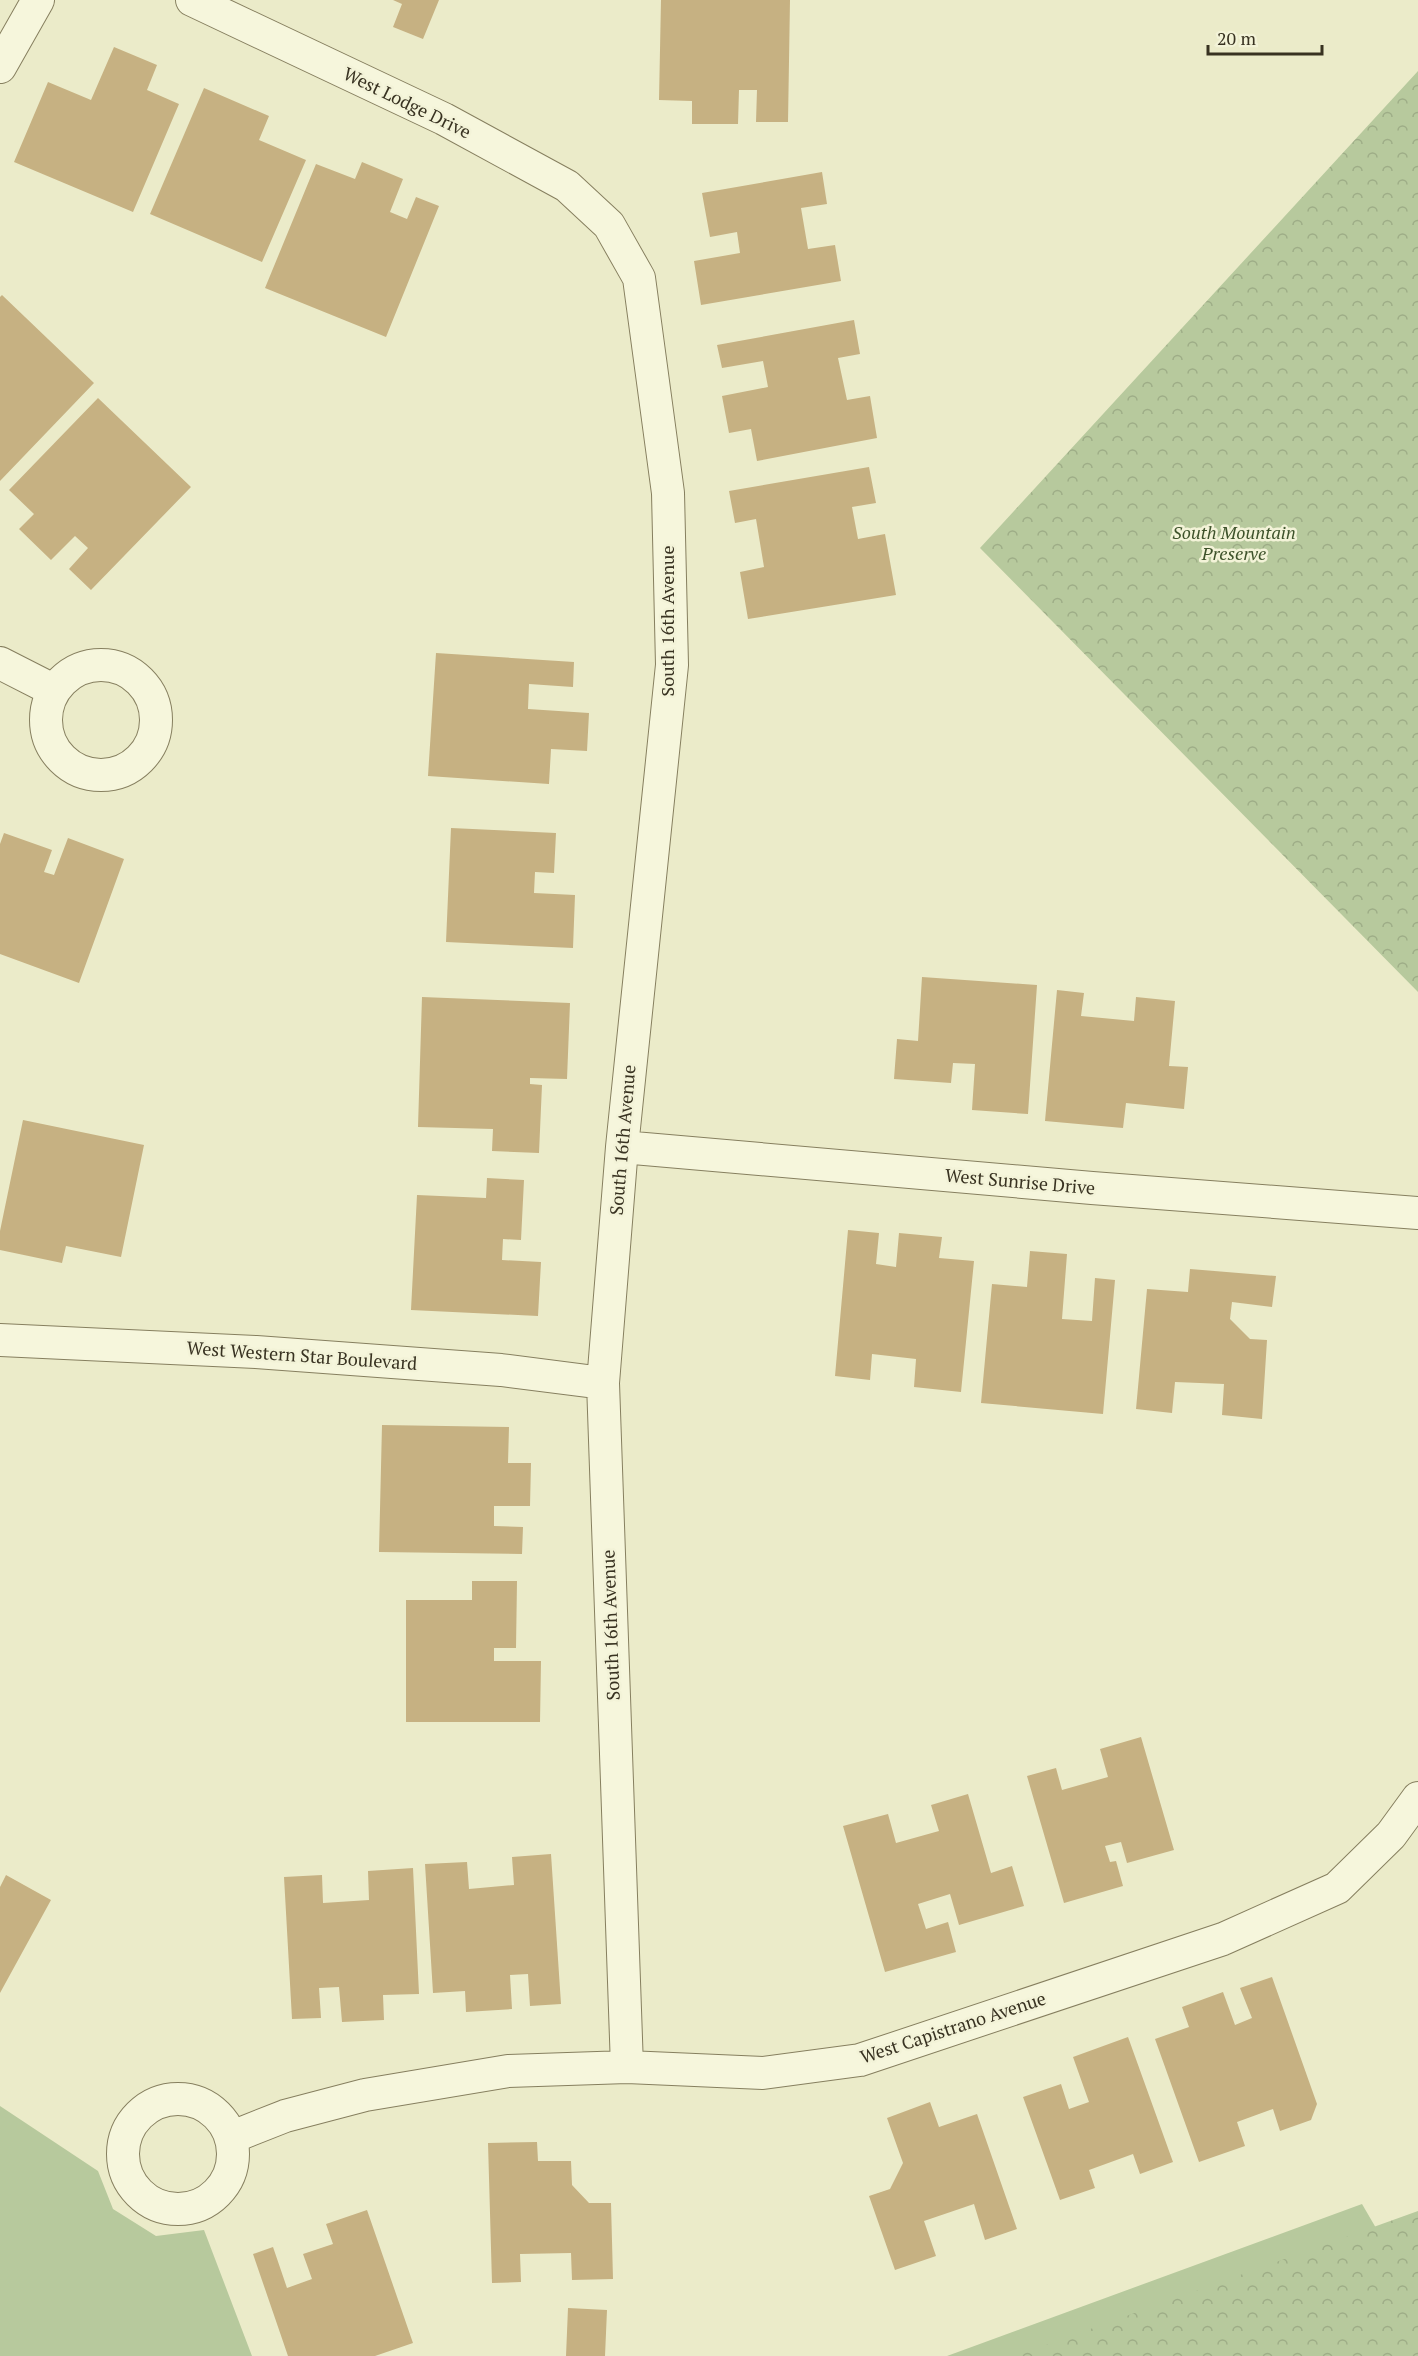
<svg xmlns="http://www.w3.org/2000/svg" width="1418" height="2356" viewBox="0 0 1418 2356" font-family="'PT Serif',serif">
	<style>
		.green { fill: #b7c99d }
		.park { fill: url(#park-crowns) }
		.building { fill: #c6b182 }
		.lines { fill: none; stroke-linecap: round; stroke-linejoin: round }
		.street-casing { stroke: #867f5f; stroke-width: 34 }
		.street { stroke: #f6f6dc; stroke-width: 32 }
		.labels { text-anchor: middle; stroke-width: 5; stroke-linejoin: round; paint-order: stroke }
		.street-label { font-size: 18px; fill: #383221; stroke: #f3f3d8 }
		.park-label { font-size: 18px; font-style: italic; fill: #3d522a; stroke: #f3f3d8 }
	</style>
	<defs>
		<pattern id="park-crowns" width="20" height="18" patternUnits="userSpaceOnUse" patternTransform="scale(1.5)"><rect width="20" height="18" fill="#b7c99d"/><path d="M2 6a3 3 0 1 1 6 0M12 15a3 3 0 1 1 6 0" fill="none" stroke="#9ead87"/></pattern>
	</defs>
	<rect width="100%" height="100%" fill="#ebebc9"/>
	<!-- green -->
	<path class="green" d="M0 2106 98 2171 113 2209 156 2236 204 2230 252 2356H0Z
		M1362 2204 1418 2300V2356H947Z"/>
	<!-- park -->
	<path class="park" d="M1418 71V992L980 548Z
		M1418 2211V2356H1015Z"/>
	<!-- building -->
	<path class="building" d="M393 0H439L423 39 393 27 402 4Z
		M661 0H790L788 122H756L757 90H739L738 124H692V101L659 100Z
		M114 47 157 65 147 90 179 104 133 212 14 162 48 82 91 100Z
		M204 88 269 116 259 140 306 160 262 262 150 214Z
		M362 162 403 179 390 212 407 219 416 197 439 206 386 337 265 288 316 164 355 179Z
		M822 172 827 204 801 208 808 249 835 245 841 281 701 305 694 261 740 253 737 232 710 237 702 193Z
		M2 295 94 383 0 481V297Z
		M854 320 860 354 838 358 847 400 870 396 877 438 757 461 751 429 729 433 722 396 768 387 763 361 722 368 717 345Z
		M98 398 191 487 91 590 69 569 88 548 75 536 51 560 19 529 34 514 9 490Z
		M869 467 876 503 852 507 858 539 885 534 896 595 748 619 740 572 764 567 756 519 735 523 729 491Z
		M436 653 574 662 573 687 529 684 528 709 589 713 587 751 551 749 549 784 428 776Z
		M451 828 556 833 554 873 535 872 534 893 575 895 573 948 446 942Z
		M4 833 52 850 44 872 54 875 68 838 124 859 79 983 0 954V844Z
		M922 977 1037 985 1028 1114 972 1110 975 1064 953 1063 951 1083 894 1079 897 1039 918 1041Z
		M1057 990 1084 993 1081 1016 1134 1021 1136 997 1175 1001 1169 1066 1188 1067 1184 1109 1126 1103 1123 1128 1045 1121Z
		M422 997 570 1003 567 1079 530 1078V1084L542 1085 539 1153 492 1151 493 1129 418 1127Z
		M23 1120 144 1145 121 1257 66 1246 62 1263 0 1250V1231Z
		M487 1178 524 1180 521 1240 503 1239 502 1260 541 1262 538 1316 411 1310 417 1195 486 1198Z
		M848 1230 879 1233 876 1264 896 1267 899 1233 942 1237 939 1258 974 1261 961 1392 914 1387 916 1359 872 1354 870 1380 835 1376Z
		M1030 1251 1067 1254 1062 1319 1092 1321 1095 1278 1115 1280 1103 1414 981 1403 992 1284 1027 1287Z
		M1190 1269 1276 1276 1272 1307 1232 1302 1230 1319 1250 1339 1267 1340 1262 1419 1222 1415 1224 1384 1175 1382 1172 1413 1136 1409 1147 1289 1188 1292Z
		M382 1425 509 1427 508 1463H531L530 1506H494V1526L523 1527 522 1554 379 1552Z
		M472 1581H517L516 1648H494V1661H541L540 1722H406V1600H472Z
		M1141 1737 1174 1850 1127 1863 1121 1842 1105 1846 1110 1862 1116 1861 1123 1886 1064 1903 1027 1776 1056 1768 1062 1790 1108 1777 1100 1749Z
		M968 1794 991 1873 1012 1866 1024 1906 959 1925 950 1894 918 1904 926 1929 948 1922 956 1952 885 1972 843 1826 888 1814 896 1843 939 1831 931 1805Z
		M551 1854 561 2004 530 2006 528 1974 510 1975 512 2009 466 2012 465 1991 433 1993 425 1864 467 1862 469 1889 514 1885 512 1857Z
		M413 1868 419 1994 383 1995 384 2020 342 2022 339 1987 319 1988 321 2018 292 2019 284 1877 322 1875 323 1903 369 1900 368 1871Z
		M6 1875 51 1900 0 1993V1887Z
		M1272 1977 1317 2104 1311 2120 1280 2131 1273 2109 1237 2122 1245 2146 1199 2162 1155 2039 1189 2027 1182 2007 1223 1992 1235 2025 1252 2018 1240 1988Z
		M1128 2037 1173 2162 1140 2174 1133 2154 1089 2170 1095 2188 1060 2200 1023 2097 1061 2084 1069 2109 1089 2102 1073 2057Z
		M930 2102 939 2127 977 2114 1017 2229 985 2240 974 2204 924 2221 936 2256 895 2270 869 2196 890 2189 903 2163 887 2118Z
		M537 2142 538 2161H571L572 2185 589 2203H611L613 2279 572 2280 571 2253 520 2254 521 2282 492 2283 488 2143Z
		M367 2210 413 2343 375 2356H288L253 2254 273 2247 287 2288 312 2279 303 2254 333 2244 326 2224Z
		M568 2308 607 2310 605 2356H566Z"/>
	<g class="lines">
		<defs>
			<path id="street" d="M192 0 444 119 567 186 609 225 639 278 668 493 672 665 622 1147 603 1383 627 2067
				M0 67 38 0
				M0 663 53 690
				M46 720a55 55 0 1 1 110 0a55 55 0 1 1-110 0Z
				M622 1147 1092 1188 1418 1213
				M0 1340 256 1352 501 1370 603 1383
				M123 2154a55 55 0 1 1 110 0a55 55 0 1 1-110 0Z
				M232 2137 285 2116 365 2095 508 2071 627 2067 763 2073 860 2060 1223 1939 1337 1888 1391 1835 1418 1798"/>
		</defs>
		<!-- street casing -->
		<use href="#street" class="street-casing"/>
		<!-- street -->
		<use href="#street" class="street"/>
	</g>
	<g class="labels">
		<!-- street labels -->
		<g class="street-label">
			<text transform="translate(407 103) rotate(26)" y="6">West Lodge Drive</text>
			<text transform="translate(668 621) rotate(-90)" y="6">South 16th Avenue</text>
			<text transform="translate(623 1140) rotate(-85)" y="6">South 16th Avenue</text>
			<text transform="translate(1020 1182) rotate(5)" y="6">West Sunrise Drive</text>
			<text transform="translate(302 1356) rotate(4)" y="6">West Western Star Boulevard</text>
			<text transform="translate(611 1625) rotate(-92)" y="6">South 16th Avenue</text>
			<text transform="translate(953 2028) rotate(-18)" y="6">West Capistrano Avenue</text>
		</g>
		<!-- park labels -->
		<g class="park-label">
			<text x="1234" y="539">South Mountain<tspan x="1234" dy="21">Preserve</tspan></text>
		</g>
	</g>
	<!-- scale -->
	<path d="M1208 45v9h114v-9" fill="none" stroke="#383221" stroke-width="3"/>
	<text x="1217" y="45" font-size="18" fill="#383221" stroke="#f3f3d8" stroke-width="4.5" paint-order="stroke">20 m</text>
</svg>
